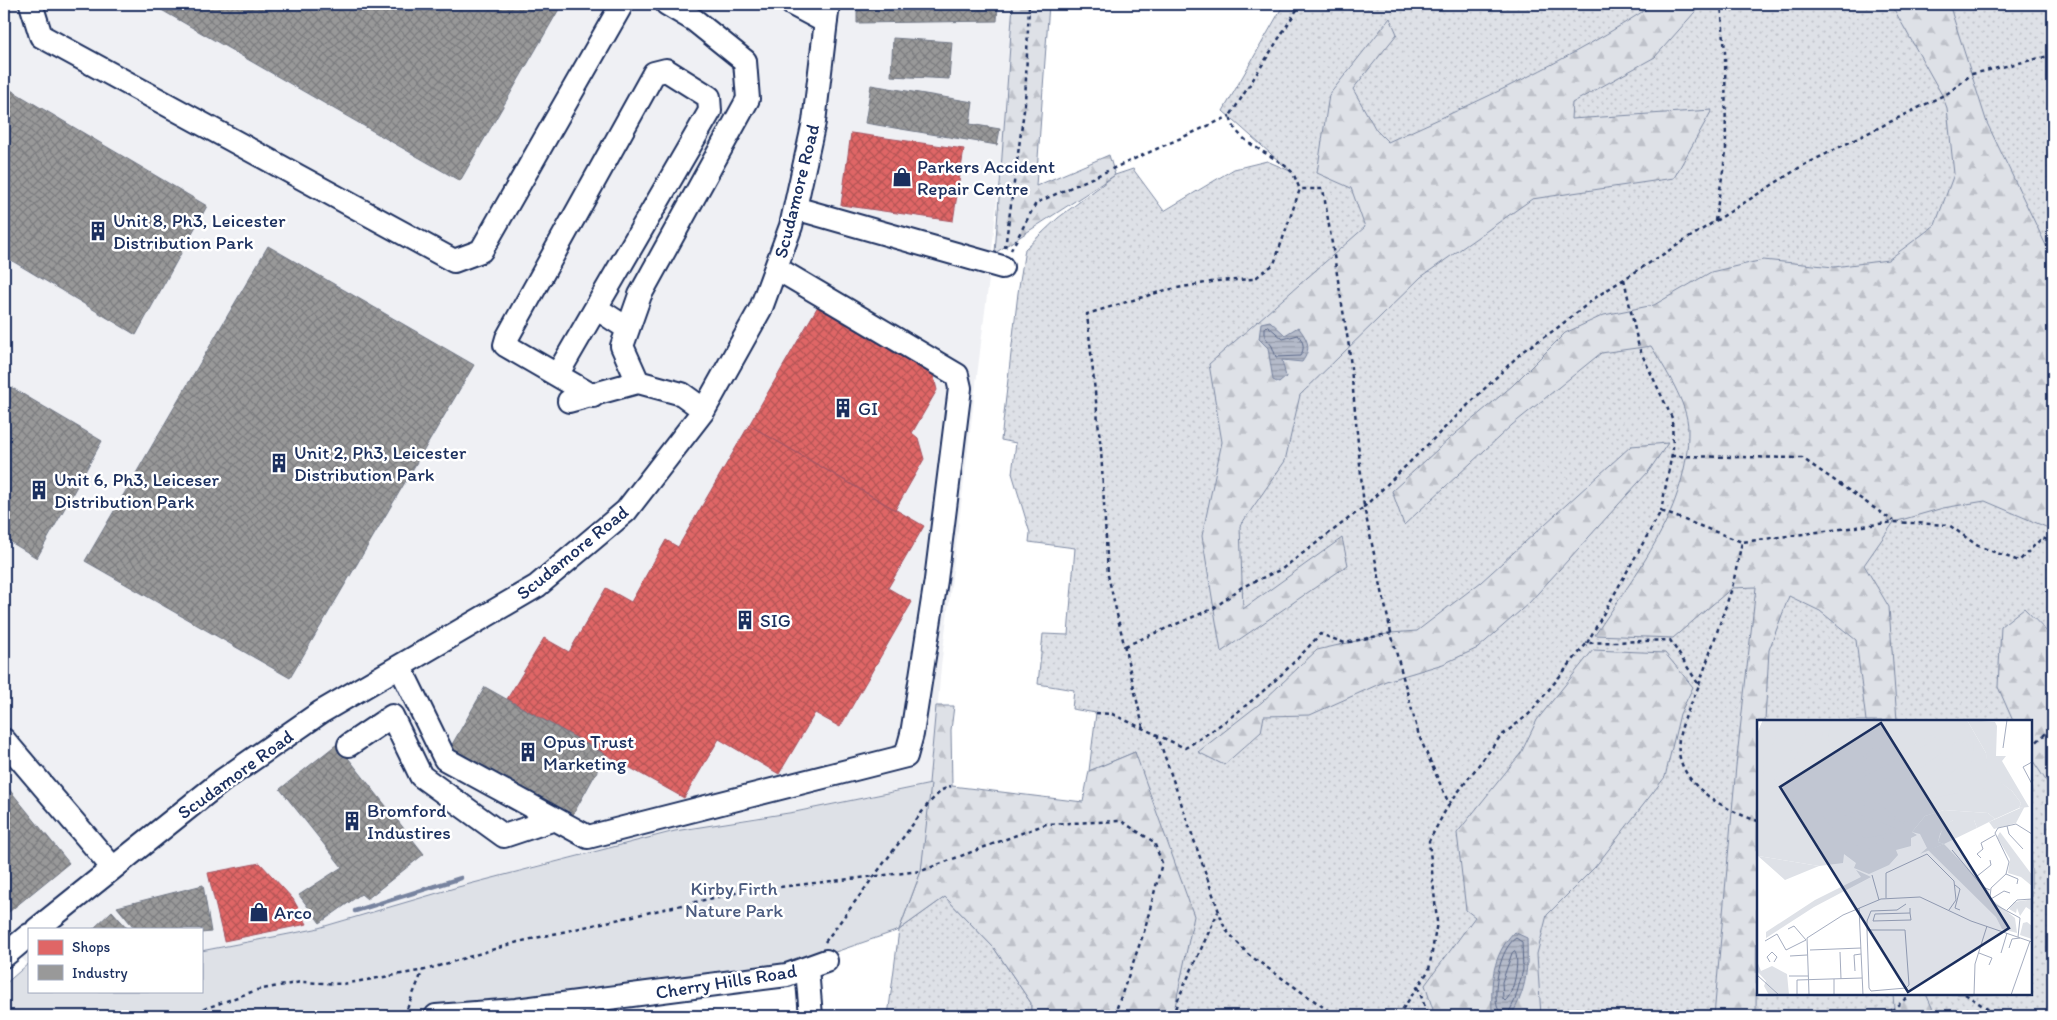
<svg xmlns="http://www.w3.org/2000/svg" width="2057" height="1020" viewBox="0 0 2057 1020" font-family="Itim,sans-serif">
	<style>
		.built { fill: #eff0f4 }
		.grass { fill: url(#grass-dots); stroke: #7c88a2; fill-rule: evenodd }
		.forest { fill: url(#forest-firs); stroke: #7c88a2 }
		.green { fill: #dee1e7; stroke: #7c88a2 }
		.water { fill: url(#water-rules); stroke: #77839f }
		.shops { fill: url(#shops-cross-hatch); stroke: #a55664 }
		.industry { fill: url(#industry-cross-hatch); stroke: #737987 }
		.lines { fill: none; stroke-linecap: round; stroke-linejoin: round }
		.shore { stroke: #596789; stroke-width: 1 }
		.stream { stroke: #77839f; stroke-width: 4.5 }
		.minor-casing { stroke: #1b2f5e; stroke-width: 26 }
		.path { stroke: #1b2f5e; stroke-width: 2.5; stroke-dasharray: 4 4; stroke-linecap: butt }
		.minor { stroke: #fff; stroke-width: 22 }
		.labels { text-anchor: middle; stroke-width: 5; stroke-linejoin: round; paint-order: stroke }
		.poi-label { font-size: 19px; fill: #1b2f5e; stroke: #fff; text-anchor: start }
		.street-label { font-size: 19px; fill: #1b2f5e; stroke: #fff }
		.park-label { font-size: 19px; fill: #4c5c80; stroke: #fff }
		.inset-road { fill: none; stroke: #a4acbf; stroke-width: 1 }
		.view { fill: #1b2f5e; fill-opacity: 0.15; stroke: #1b2f5e; stroke-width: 2.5 }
		.inset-edge { fill: none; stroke: #1b2f5e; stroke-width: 2.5 }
	</style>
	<defs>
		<pattern id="grass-dots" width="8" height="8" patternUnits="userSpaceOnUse" patternTransform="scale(1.25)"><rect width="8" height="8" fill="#dee1e7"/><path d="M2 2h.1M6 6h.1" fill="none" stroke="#bec1c9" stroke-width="1.8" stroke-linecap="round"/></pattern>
		<pattern id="forest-firs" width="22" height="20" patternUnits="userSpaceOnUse" patternTransform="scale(1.25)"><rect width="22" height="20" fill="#dee1e7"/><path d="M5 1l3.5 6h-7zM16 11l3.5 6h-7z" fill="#bec1c9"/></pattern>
		<pattern id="water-rules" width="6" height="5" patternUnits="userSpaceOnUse" patternTransform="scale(1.25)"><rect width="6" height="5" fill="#b5bbca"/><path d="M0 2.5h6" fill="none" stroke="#9298a7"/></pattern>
		<pattern id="shops-cross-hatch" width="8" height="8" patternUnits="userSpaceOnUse" patternTransform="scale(1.25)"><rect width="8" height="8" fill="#e06666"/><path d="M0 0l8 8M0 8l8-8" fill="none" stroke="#b55457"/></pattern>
		<pattern id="industry-cross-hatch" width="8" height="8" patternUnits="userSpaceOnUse" patternTransform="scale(1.25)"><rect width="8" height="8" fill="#999"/><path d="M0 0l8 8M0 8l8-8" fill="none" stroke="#7c7d80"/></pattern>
	</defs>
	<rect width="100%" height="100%" fill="#fff"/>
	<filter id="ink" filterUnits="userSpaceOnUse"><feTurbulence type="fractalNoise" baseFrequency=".02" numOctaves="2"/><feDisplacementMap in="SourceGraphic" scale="10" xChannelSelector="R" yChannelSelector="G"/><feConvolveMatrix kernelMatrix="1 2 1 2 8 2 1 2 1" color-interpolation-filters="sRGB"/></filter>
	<g filter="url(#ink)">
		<!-- built -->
		<path class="built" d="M4 4H1013L1010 77 989 279 941 666 931 784 795 812 749 818 630 843 540 865 315 929 201 951V929H29V965L4 942Z"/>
		<!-- grass -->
		<path class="grass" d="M1284 4H2053V1016H1173L1175 1010 1135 752 1089 771 1096 713 1072 709 1074 690 1038 684 1043 634 1068 635 1075 548 1029 542 1030 533 1012 473 1016 443 1001 440 1018 293 1025 249 1058 218 1115 175 1133 169 1164 211 1234 169 1267 161 1290 171 1223 111ZM1758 721H2031V994H1758Z
			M945 897 994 948 1031 1003V1016H888L899 930Z"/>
		<!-- forest -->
		<path class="forest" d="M1013 4H1049L1036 186 1109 155 1115 175 995 253Z
			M1654 4H1702L1655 57 1572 103 1571 119 1712 110 1674 178 1532 199 1421 277 1300 395 1285 461 1240 526 1243 609 1342 538 1348 565 1221 652 1202 536 1222 442 1209 364 1365 227 1351 188 1317 173 1329 95 1390 18 1397 34 1353 89 1376 130 1388 142C1479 101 1571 60 1654 4Z
			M1891 4H1949L1987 123 2053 260V530L1985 501 1943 508 1894 522 1864 565 1889 607 1897 721H1866L1856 640 1820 611 1789 596 1769 650 1765 721H1758L1756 1016H1714L1736 766 1756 587 1732 588 1673 638 1595 635C1637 572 1689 508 1688 429 1688 404 1664 367 1651 346L1601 353 1512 425 1404 525 1392 491 1449 439 1512 386 1565 333 1604 315 1654 305 1711 272 1763 260 1834 267 1888 260 1935 225 1954 174 1947 108 1942 95Z
			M1668 443 1648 472 1529 603 1478 648 1443 664 1386 681 1310 715 1264 716 1261 732 1224 765 1198 752 1262 702 1317 650 1391 633 1417 631 1481 582 1631 446Z
			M2024 608 2053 638V791L2031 758V721H2013L1998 687 2001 626Z
			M1593 650 1665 653 1693 687 1680 714 1665 777 1595 867 1547 915 1537 954 1541 1016H1435L1425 985 1475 917 1466 910 1457 833 1521 753 1537 720Z
			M936 706H954L951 730 952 786 1083 802 1089 771 1135 752 1194 916 1173 1016H1031V1003L994 948 945 897 899 930 921 871Z
			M1893 994H1926L1936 1016H1892L1894 1008Z"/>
		<!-- green -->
		<path class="green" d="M931 784 921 871 899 930 786 969 429 1010 398 1016H311L283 1011H257L231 1016H4V985L28 964 29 991H201V951L315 929 458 887 675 831 795 812Z"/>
		<!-- water -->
		<path class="water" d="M1270 321 1285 335 1298 327C1308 340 1312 348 1302 362L1282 360 1286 377 1279 383 1273 380 1268 348 1259 339 1261 323Z
			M1514 932 1527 938C1528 968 1527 989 1511 1016H1502L1492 1012C1491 981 1492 956 1514 932Z"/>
		<!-- shops -->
		<path class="shops" d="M851 133 964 149 953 221 841 205Z
			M821 301 931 365 937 390 912 433 918 438 924 459 895 510 749 425Z
			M749 425 924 526 888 588 912 602 840 727 815 713 779 774 719 739 684 798 507 699 544 638 569 652 606 588 631 602 666 540 678 547Z
			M260 863 293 899 307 924 224 941 208 873Z"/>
		<!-- industry -->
		<path class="industry" d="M151 4H562L460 181Z
			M857 4H998L997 21 857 23Z
			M893 38 952 42 949 79 891 76Z
			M871 85 973 102 970 124 1000 129 997 145 865 123Z
			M4 86 207 206 136 335 4 256Z
			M268 246 474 365 290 678 85 561Z
			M4 383 102 441 37 558 4 538Z
			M485 687 606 755 571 818 450 748Z
			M337 744 424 854 367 899 361 894 320 923 299 895 342 867 280 789Z
			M4 783 69 863 4 916Z
			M203 885 211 932 201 933V929H135L117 907Z
			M112 911 128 929H93Z"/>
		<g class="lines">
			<!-- shore -->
			<path class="shore" d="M1268 326 1283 339 1298 335C1304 342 1305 349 1300 356L1276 357 1272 346 1265 337V328Z
				M1515 951C1520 961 1514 994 1505 1001L1503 999 1502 982 1512 953Z
				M1502 1016C1501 1012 1498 1010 1497 1006 1493 988 1500 948 1516 938L1522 942 1523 970 1515 1000 1507 1016"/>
			<!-- stream -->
			<path class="stream" d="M355 911 461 878"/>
			<defs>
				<path id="minor" d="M31 4 41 36 454 261 481 251 622 4
					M792 4 826 22
					M795 208 1002 267
					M596 308 628 329
					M557 375 710 111 709 97 666 70 654 73 507 338 505 345 593 396
					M638 382 622 346 640 295 748 99 745 61 694 20 667 4
					M569 401 638 382 682 394 704 410
					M400 667 445 759 588 837 906 756 912 734 936 580 960 388 957 375 776 268
					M4 740 113 868
					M349 745 392 716 421 776 504 836 555 819
					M37 929 223 780 321 712 537 586 626 511 704 410 761 308 791 226 814 122 828 4
					M4 956 29 935
					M807 969 811 1016
					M436 1016 516 1010 787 975 826 961"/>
			</defs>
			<!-- minor casing -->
			<use href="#minor" class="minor-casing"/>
			<!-- path -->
			<path class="path" d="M1715 221 1726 152 1725 52 1721 4
				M1005 248 1025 103 1029 4
				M1011 250 1036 203 1230 116
				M1624 279 1639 348 1672 418 1673 448 1661 511
				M1671 456 1802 458 1893 521
				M1391 633 1364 507 1523 351 1556 329 1599 295 1802 166 1948 93 1972 74 2053 55
				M1587 643 1661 511 1742 542 1894 522 1949 525 1978 546 2019 561 2042 538 2053 542
				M1125 646 1214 608 1242 587 1282 569 1364 507 1349 347 1323 189H1300
				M1699 685 1732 588 1742 542
				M1096 713 1112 714 1185 748C1236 717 1281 679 1320 634L1345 643 1391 633 1419 736 1449 804 1500 737 1529 714 1587 643 1670 640 1699 685C1693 701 1681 723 1679 739 1673 783 1724 810 1758 821
				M1143 727 1108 575 1101 450 1087 314 1166 290 1217 281 1254 279 1274 264 1300 189C1297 184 1295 175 1291 171 1272 152 1236 145 1230 116L1298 8 1304 4
				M1157 734 1225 929 1249 955 1336 1016
				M2031 747 2053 727
				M825 942 928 804 942 790 951 786
				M1418 987 1428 1016
				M1965 994 1998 1016
				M189 1016 201 1010 257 990 301 982 343 984 425 970 518 942 744 891 921 871 1046 824 1121 821 1154 842 1162 863 1144 932 1114 1016
				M404 1016 423 970
				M1173 1016 1179 997 1218 912
				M1398 1016 1429 970 1437 922 1429 841 1449 804
				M1885 1016 1911 994"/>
			<!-- minor -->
			<use href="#minor" class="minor"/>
		</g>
	</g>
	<!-- icons -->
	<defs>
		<symbol id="shop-bare" viewBox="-9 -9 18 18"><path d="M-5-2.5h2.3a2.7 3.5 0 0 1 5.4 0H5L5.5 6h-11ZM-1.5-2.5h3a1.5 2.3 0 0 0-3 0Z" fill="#1b2f5e" stroke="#fff" stroke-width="2.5" paint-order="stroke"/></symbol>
		<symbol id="building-bare" viewBox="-9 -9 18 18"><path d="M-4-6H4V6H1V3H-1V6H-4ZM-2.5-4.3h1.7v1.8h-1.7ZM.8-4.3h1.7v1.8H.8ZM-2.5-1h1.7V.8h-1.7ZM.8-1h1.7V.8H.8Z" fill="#1b2f5e" stroke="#fff" stroke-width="2.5" paint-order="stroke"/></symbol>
	</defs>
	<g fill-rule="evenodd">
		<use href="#shop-bare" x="888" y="163" width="28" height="28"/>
		<use href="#building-bare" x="84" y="217" width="28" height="28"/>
		<use href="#building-bare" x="829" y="394" width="28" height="28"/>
		<use href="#building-bare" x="265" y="449" width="28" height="28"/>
		<use href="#building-bare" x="25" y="476" width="28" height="28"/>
		<use href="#building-bare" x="731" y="606" width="28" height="28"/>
		<use href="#building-bare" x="514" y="738" width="28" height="28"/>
		<use href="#building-bare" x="338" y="807" width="28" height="28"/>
		<use href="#shop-bare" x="245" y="898" width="28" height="28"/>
	</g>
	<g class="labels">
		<!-- poi labels -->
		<g class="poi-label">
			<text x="917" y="173">Parkers Accident<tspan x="917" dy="22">Repair Centre</tspan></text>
			<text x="113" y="227">Unit 8, Ph3, Leicester<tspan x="113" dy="22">Distribution Park</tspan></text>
			<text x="858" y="415">GI</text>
			<text x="294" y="459">Unit 2, Ph3, Leicester<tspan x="294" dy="22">Distribution Park</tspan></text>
			<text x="54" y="486">Unit 6, Ph3, Leiceser<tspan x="54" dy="22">Distribution Park</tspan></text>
			<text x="760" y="627">SIG</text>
			<text x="543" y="748">Opus Trust<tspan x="543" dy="22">Marketing</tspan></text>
			<text x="367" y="817">Bromford<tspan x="367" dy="22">Industires</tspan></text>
			<text x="274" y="919">Arco</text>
		</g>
		<!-- street labels -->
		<g class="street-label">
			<text transform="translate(796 191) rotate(-76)" y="7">Scudamore Road</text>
			<text transform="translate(572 552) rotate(-39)" y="7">Scudamore Road</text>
			<text transform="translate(235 774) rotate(-36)" y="7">Scudamore Road</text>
			<text transform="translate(726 981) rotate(-9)" y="7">Cherry Hills Road</text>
		</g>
		<!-- park labels -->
		<g class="park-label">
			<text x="734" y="895">Kirby Firth<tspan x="734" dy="22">Nature Park</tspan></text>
		</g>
	</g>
	<!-- overview -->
	<g transform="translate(1757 720)">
		<rect width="275" height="275" fill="#fff"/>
		<path d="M6 0H210L229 33 232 53 255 71 264 83 262 88 238 99 231 93 187 90 168 96 155 112 160 115 154 118V126L139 130 141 135 132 145 112 154 97 148 99 143 87 134 86 143 62 146 1 136 0 14ZM196 100H217L220 108 187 124 181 122 186 107ZM271 179 275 180V191L269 187 263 196 260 188 259 193 252 189 257 182 270 180 266 185ZM270 202 275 206V219L263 215 266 203Z" fill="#dee1e7"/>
		<path d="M6 0 25 2 12 33 6 38 7 54 0 60V14ZM46 0H50L48 20 22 67 0 85V80L13 67 39 22ZM67 0H75L71 17 77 43 85 51H91L144 2 146 9 142 18 133 20 99 47V56L180 12V16L167 26 100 60 110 65 115 73 95 74 83 86 86 90 116 99 113 102 86 95 53 65 40 71 32 86 34 100 11 102 10 99 50 50 65 18ZM93 0H117L89 34 85 32ZM200 0 208 6 217 25 213 50 237 82 201 73 170 79V70L184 63 209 39 212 30 208 20 160 69 150 68 143 75 116 73 112 65 114 60 125 58 150 59 204 18 207 15 200 4 189 10 186 7ZM210 0 238 2 240 6 239 36H249L245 41 272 87 262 88 264 83 255 71 230 53 229 33ZM91 78 123 84 143 101 151 102V106ZM187 90 231 93 238 99 220 108 217 100H196L187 107 183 114 181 122 187 124 163 134 170 128 163 114 155 112 168 96ZM55 94H64L75 107 109 118 126 115 134 110 121 105 123 102 140 109 112 129 88 122 86 130 77 133 66 132 75 131 78 125 36 101 65 108ZM1 136 62 146 28 160ZM99 150 114 157 57 187 9 218V212L58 180 104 157ZM0 241 4 251 15 246 30 254 32 275H12L7 266 9 261 0 251Z" fill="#dee1e7"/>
		<path d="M268 86 259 103 237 109 232 102ZM243 112 275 155V166L264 157 251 153 253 139 240 117ZM187 124 232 171 233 178 258 198 260 213 245 209 239 197 171 130Z" fill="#dee1e7"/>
		<path class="inset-road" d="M246 28 250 0M275 42 266 47 275 64M250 106 252 114 266 129M195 130 226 167 233 170M224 138 220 134 226 129 224 123 238 115M249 154 261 159 260 164M115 155 122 180M219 157 234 145 233 140M198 165 203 169 198 188 203 190M129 178V153L170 134 197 161 199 180 192 190M234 179 247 171 253 173M102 188 106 275M153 188V193L154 200H153L116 201 118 194 153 193M250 190 260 180 275 179M110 210H148L152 265 149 268 114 271 112 268 110 210V201L114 191 140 190 149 184M261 217 263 198 239 185 233 177 234 168 249 154 252 142 238 113 241 108 259 104 275 114M8 221 20 214 29 230 49 220 37 206 31 209M252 228 255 219 263 218M53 230 104 228M83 232 84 259M222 233 235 238 232 245M244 233 250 213M33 236 50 235M13 242 10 237 15 232 20 237 17 242M98 251 97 235 104 234M0 255 22 275M32 256H51M77 259V275M52 274 50 218 86 195 124 179 163 177 214 201 275 222M40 275V260L105 258M217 275 218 244 230 206M254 275 273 221"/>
		<path class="view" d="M124 3 252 208 151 272 23 67Z"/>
		<rect width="275" height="275" class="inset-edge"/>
	</g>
	<!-- margin -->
	<rect width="2057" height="1020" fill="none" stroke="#fff" stroke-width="20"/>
	<rect x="10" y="10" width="2037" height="1000" fill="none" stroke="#1b2f5e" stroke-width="2" filter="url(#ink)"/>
	<!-- legend -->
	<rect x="28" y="928" width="175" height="65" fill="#ffffff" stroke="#a4acbf"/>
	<rect x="38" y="940" width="25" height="15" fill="#e06666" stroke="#a4acbf"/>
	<text x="72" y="952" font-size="15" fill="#1b2f5e">Shops</text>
	<rect x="38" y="965" width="25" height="15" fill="#999999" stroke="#a4acbf"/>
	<text x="72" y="978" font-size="15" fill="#1b2f5e">Industry</text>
</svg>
